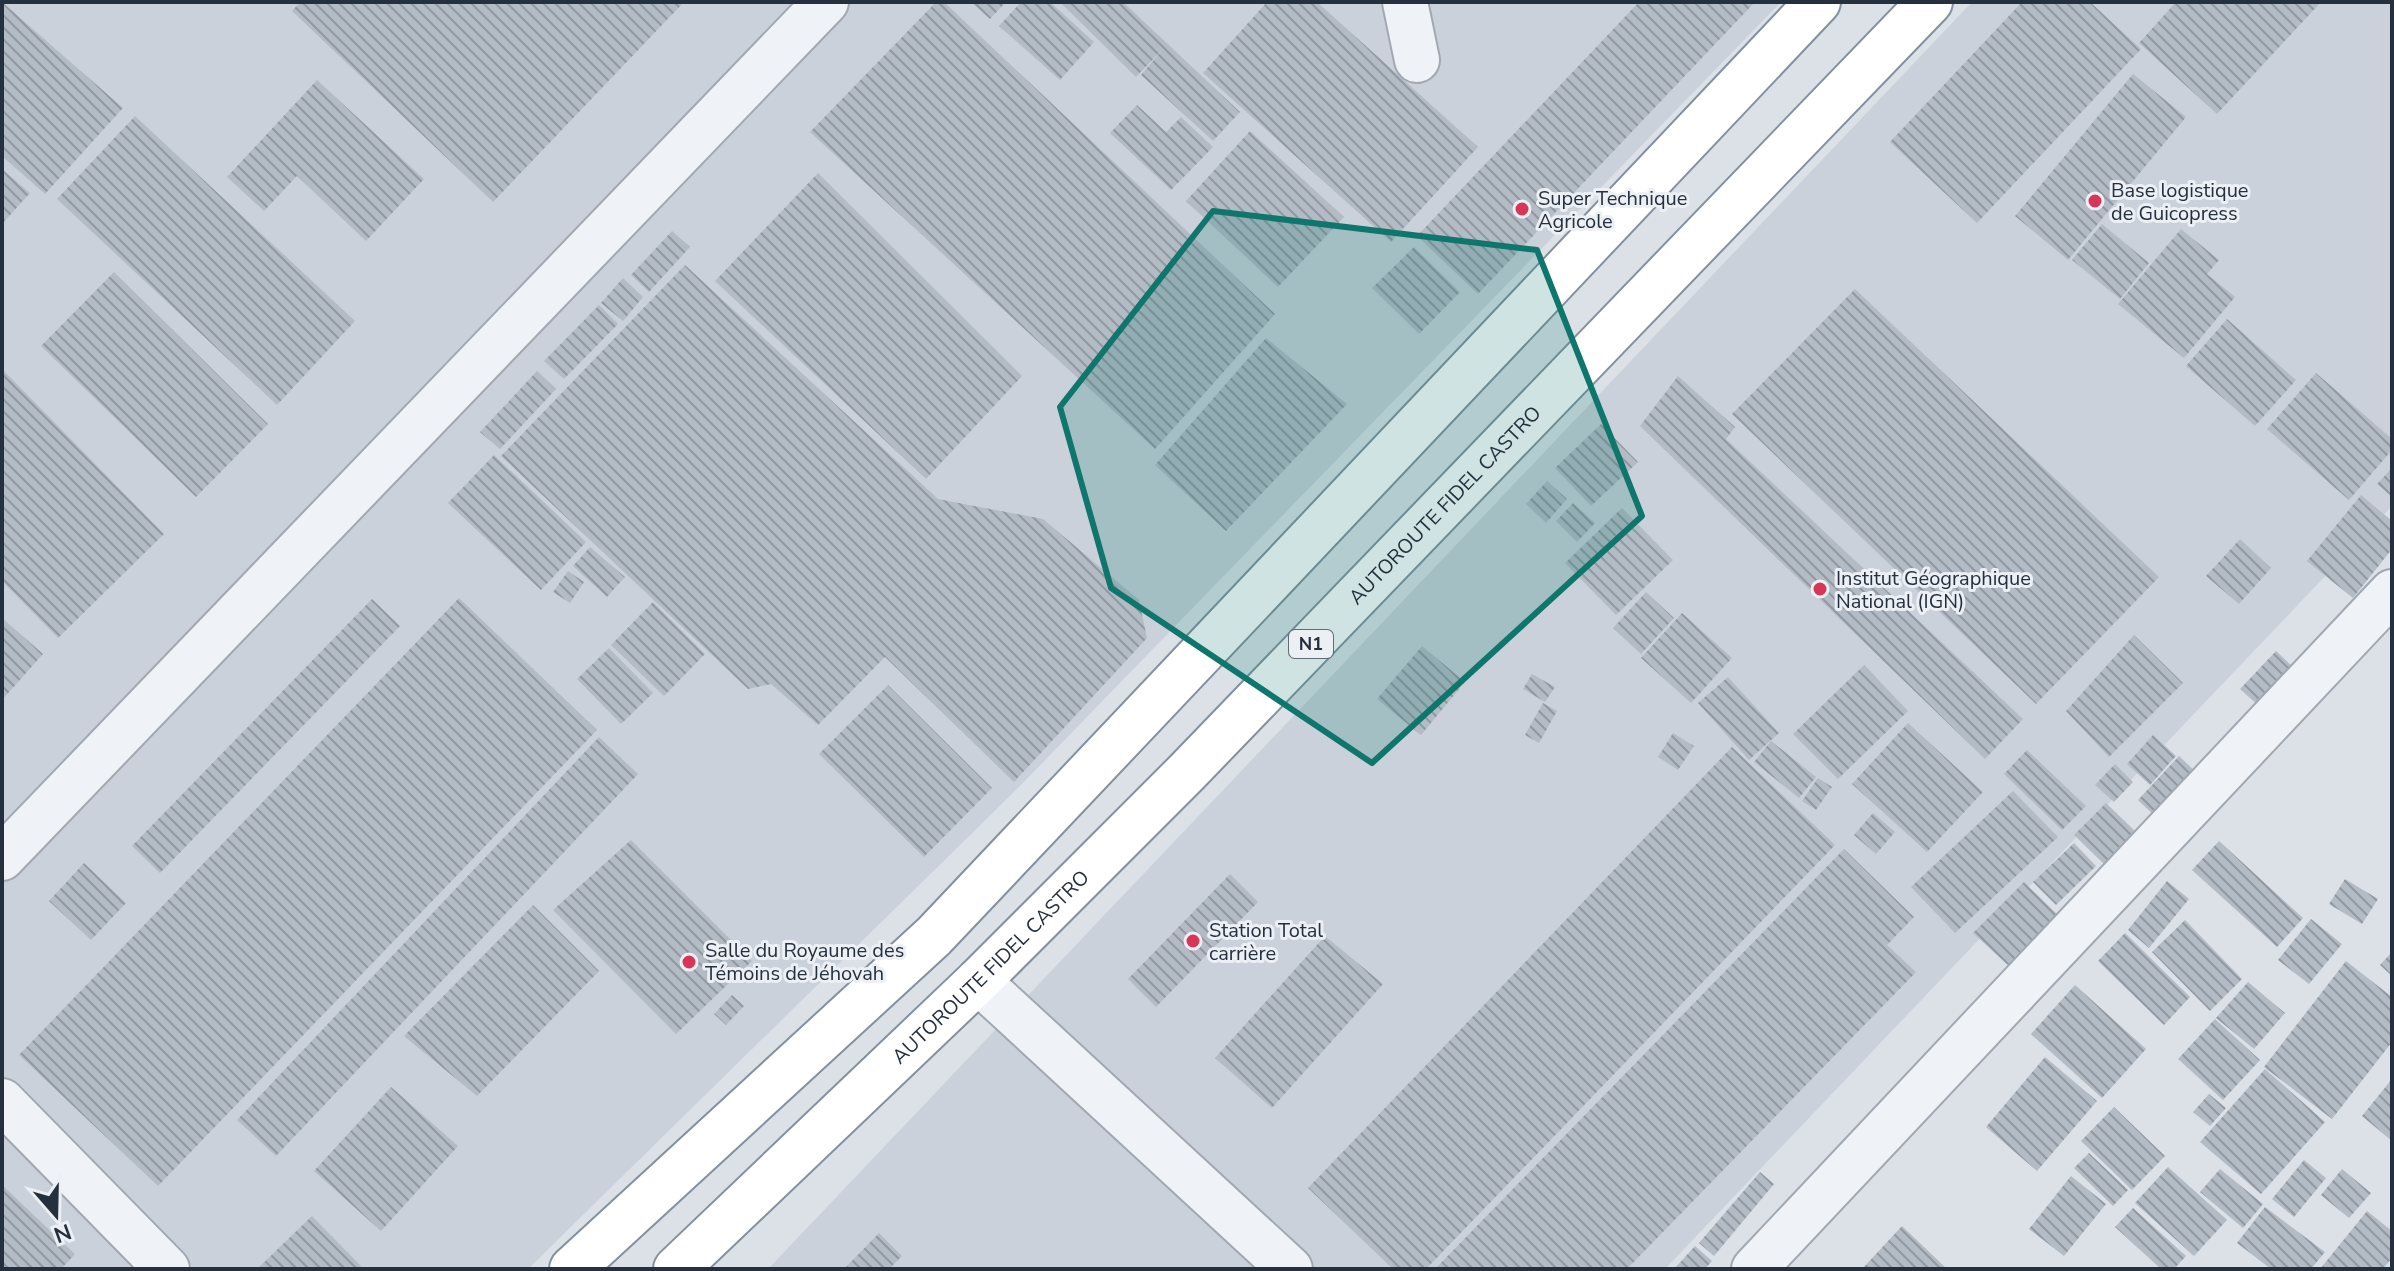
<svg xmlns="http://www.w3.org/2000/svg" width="2394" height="1271" viewBox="0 0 2394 1271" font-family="'Nunito Sans',sans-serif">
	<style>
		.built { fill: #cad1da }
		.building { fill: url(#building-back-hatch) }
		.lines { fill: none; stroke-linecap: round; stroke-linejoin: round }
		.minor-casing { stroke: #a1a8b2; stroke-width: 48 }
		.highway-casing { stroke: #83909f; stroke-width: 48 }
		.minor { stroke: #eff2f6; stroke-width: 44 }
		.highway { stroke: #fff; stroke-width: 44 }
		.marked { fill: #0f766e; fill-opacity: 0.2; stroke: #0f766e; stroke-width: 6; stroke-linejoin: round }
		.poi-dot { fill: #d83657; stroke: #ecf0f5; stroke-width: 3 }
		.labels { text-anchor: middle; stroke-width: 6; stroke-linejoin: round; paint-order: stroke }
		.shield { fill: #ecf0f5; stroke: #616a76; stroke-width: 2 }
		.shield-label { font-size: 18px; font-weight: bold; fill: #25303f }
		.poi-label { font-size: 20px; fill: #25303f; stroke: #ecf0f5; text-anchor: start }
		.street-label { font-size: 20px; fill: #25303f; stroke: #ecf0f5 }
	</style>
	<defs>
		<pattern id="building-back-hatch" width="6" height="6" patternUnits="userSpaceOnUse" patternTransform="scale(2)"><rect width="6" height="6" fill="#b3bbc5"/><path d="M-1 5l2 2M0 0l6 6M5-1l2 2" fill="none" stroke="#9198a1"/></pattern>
	</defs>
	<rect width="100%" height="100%" fill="#dce1e8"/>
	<!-- built -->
	<path class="built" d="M2 2H1781L1018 788 528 1269H2Z
		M1972 2H2392V506L1665 1269H768Z"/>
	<!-- building -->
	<path class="building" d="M2 2 123 108 45 194 2 156Z
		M300 2H684L493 202 292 11Z
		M936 2H944L1275 314 1155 449 810 132Z
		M971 2H1006L990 19Z
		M1021 2H1050L1094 42 1060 80 999 26Z
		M1060 2H1123L1240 112 1213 141 1141 75 1164 48 1136 77Z
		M1267 2H1317L1478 147 1391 242 1203 73Z
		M1639 2H1755L1478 294 1417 236Z
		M2022 2H2090L2141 49 1977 223 1890 142Z
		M2176 2H2321L2217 114 2139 43Z
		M2133 74 2186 117 2068 260 2015 216Z
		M317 80 424 179 366 241 297 176 264 211 227 177Z
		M1137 105 1166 132 1181 117 1213 147 1171 190 1110 133Z
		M135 116 355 321 277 405 57 199Z
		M1250 131 1344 217 1278 287 1186 201Z
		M2 169 30 193 2 224Z
		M818 173 1022 376 926 479 715 281Z
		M2102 224 2149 263 2120 299 2072 260Z
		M2181 229 2219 260 2207 274 2235 297 2184 358 2118 304Z
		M672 231 690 247 649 292 631 275Z
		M1414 247 1460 292 1419 334 1372 288Z
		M685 265 938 499 1043 519 1139 600 1147 638 1014 782 885 657 818 725 771 684 748 689 501 456Z
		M114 272 268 424 196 497 41 346Z
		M623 278 643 297 623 321 601 303Z
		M1855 289 2159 577 2036 704 1732 414Z
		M599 305 618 324 564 379 544 361Z
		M2227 319 2296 380 2255 426 2186 366Z
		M1266 338 1347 404 1226 531 1155 465Z
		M2 369 164 534 58 638 2 581Z
		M537 371 556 389 500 449 480 432Z
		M2316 373 2392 439V450L2349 500 2267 429Z
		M1678 376 1735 427 1726 439 2023 719 1985 759 1640 426Z
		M1601 424 1638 462 1591 506 1555 468Z
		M494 455 586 542 541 590 448 503Z
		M2392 468V497L2377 484Z
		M1547 481 1567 499 1546 523 1526 504Z
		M2361 495 2392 521V549L2353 598 2307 561Z
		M1573 503 1595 523 1577 542 1556 521Z
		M1622 508 1673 560 1616 615 1565 563Z
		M2240 539 2271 568 2239 604 2206 576Z
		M590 547 625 577 607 597 573 566Z
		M568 571 584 582 570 603 553 592Z
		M1646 592 1674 618 1641 654 1613 628Z
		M459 598 597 730 158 1186 19 1055Z
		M372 599 400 626 160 873 132 846Z
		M653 602 705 654 664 696 611 645Z
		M1682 613 1732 658 1691 703 1641 658Z
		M2 618 43 654 2 700Z
		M2134 635 2183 683 2109 757 2066 711Z
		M1422 646 1465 682 1421 735 1377 699Z
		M609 648 653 693 621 724 577 679Z
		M2276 651 2294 668 2259 706 2240 689Z
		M1864 665 1908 711 1838 779 1793 734Z
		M1532 674 1555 687 1545 702 1523 689Z
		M1728 677 1779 733 1749 760 1698 703Z
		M888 685 992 788 924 857 819 754Z
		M1543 703 1557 711 1539 743 1525 735Z
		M1908 723 1983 792 1927 852 1852 784Z
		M1673 733 1694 746 1678 770 1658 757Z
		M2153 735 2176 756 2150 785 2127 764Z
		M599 737 638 774 276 1156 237 1120Z
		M1771 741 1816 777 1799 798 1754 762Z
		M1732 747 1835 845 1426 1269H1393L1308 1188Z
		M2027 750 2086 806 2062 830 2004 774Z
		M2179 756 2198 774 2157 818 2138 800Z
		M2115 764 2133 782 2114 802 2095 785Z
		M1818 778 1832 787 1816 810 1802 801Z
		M2013 791 2058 837 1955 933 1911 887Z
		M2106 803 2137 833 2106 866 2074 835Z
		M1873 813 1895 832 1876 854 1854 835Z
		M631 840 752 961 676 1034 553 910Z
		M2219 841 2303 918 2277 947 2192 870Z
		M2074 843 2096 866 2056 905 2033 882Z
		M1844 849 1914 917 1887 945 1916 972 1627 1269H1435Z
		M84 863 126 903 91 940 49 901Z
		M1230 874 1258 902 1156 1007 1128 979Z
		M2345 879 2378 899 2362 924 2329 904Z
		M2167 881 2189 899 2149 948 2128 930Z
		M2024 882 2059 916 2010 967 1973 933Z
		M533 905 599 971 477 1096 404 1036Z
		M2311 919 2342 944 2309 984 2278 960Z
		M2185 920 2242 979 2210 1011 2152 952Z
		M2125 933 2190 997 2164 1025 2098 961Z
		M1325 936 1383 984 1272 1108 1215 1058Z
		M2392 952V976L2380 965Z
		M2346 961 2392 997V1042L2332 1119 2264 1067Z
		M2248 982 2285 1013 2254 1049 2216 1018Z
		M2075 985 2146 1049 2102 1098 2031 1034Z
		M732 995 744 1006 726 1025 714 1014Z
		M2215 1019 2260 1060 2223 1100 2178 1059Z
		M2045 1057 2097 1101 2037 1171 1986 1127Z
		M2265 1069 2325 1122 2261 1194 2200 1142Z
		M2392 1079V1141L2362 1116Z
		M391 1087 458 1146 381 1231 314 1171Z
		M2209 1094 2226 1108 2210 1126 2193 1112Z
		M2114 1107 2165 1156 2132 1190 2081 1141Z
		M2089 1153 2128 1190 2113 1206 2074 1168Z
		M2304 1160 2326 1178 2294 1217 2272 1199Z
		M2168 1167 2227 1220 2194 1256 2135 1203Z
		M2220 1169 2263 1204 2243 1228 2200 1192Z
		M2342 1169 2371 1193 2349 1218 2321 1195Z
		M1760 1172 1774 1184 1714 1256 1699 1243Z
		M2071 1176 2106 1204 2064 1256 2029 1229Z
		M2 1185 75 1254 61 1269H2Z
		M2265 1207 2325 1252 2311 1269H2271L2237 1243Z
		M2133 1208 2186 1256 2174 1269H2161L2115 1227Z
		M2367 1211 2392 1231V1258L2383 1269H2320Z
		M312 1216 361 1266 358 1269H257Z
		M1902 1226 1947 1269H1862Z
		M879 1233 902 1256 889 1269H844Z
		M1695 1246 1712 1261 1705 1269H1674Z"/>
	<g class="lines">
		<defs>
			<path id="minor" d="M1405 2 1417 60
				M2 858 826 2
				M978 981 1290 1269
				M2 1101 167 1269
				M1754 1269 2392 592"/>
			<g id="highway">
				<path d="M572 1269 934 936 1818 2"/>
				<path id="s1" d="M676 1269 978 981 1187 772 1930 2"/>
			</g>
		</defs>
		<!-- minor casing -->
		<use href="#minor" class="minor-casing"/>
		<!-- highway casing -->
		<use href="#highway" class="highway-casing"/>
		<!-- minor -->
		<use href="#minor" class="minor"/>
		<!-- highway -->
		<use href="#highway" class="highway"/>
	</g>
	<!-- marked area -->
	<path class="marked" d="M1213 211 1537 250 1642 516 1372 763 1111 588 1060 407Z"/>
	<!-- markers -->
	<g class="poi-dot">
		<circle cx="2095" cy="201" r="8"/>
		<circle cx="1522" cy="209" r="8"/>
		<circle cx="1820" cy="589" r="8"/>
		<circle cx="1193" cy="941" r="8"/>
		<circle cx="689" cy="962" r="8"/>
	</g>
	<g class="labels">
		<!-- shield labels -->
		<rect class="shield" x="1289" y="630" width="44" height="28" rx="6"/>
		<g class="shield-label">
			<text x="1311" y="650">N1</text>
		</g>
		<!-- poi labels -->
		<g class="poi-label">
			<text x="2111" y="197">Base logistique<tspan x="2111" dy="23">de Guicopress</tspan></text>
			<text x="1538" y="205">Super Technique<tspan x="1538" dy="23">Agricole</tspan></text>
			<text x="1836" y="585">Institut Géographique<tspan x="1836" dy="23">National (IGN)</tspan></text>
			<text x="1209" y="937">Station Total<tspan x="1209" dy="23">carrière</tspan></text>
			<text x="705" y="957">Salle du Royaume des<tspan x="705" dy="23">Témoins de Jéhovah</tspan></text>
		</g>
		<!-- street labels -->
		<g class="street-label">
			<text dy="7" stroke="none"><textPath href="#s1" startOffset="1084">AUTOROUTE FIDEL CASTRO</textPath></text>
			<text dy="7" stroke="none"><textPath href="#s1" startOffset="436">AUTOROUTE FIDEL CASTRO</textPath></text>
		</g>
	</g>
	<!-- border -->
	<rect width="2394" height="1271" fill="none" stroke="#25303f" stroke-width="8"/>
	<!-- north arrow -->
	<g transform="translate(56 1215) rotate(160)" stroke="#ecf0f5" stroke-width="6" paint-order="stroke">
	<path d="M0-6L14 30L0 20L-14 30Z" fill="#25303f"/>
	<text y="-12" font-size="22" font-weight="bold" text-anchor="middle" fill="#25303f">N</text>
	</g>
</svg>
